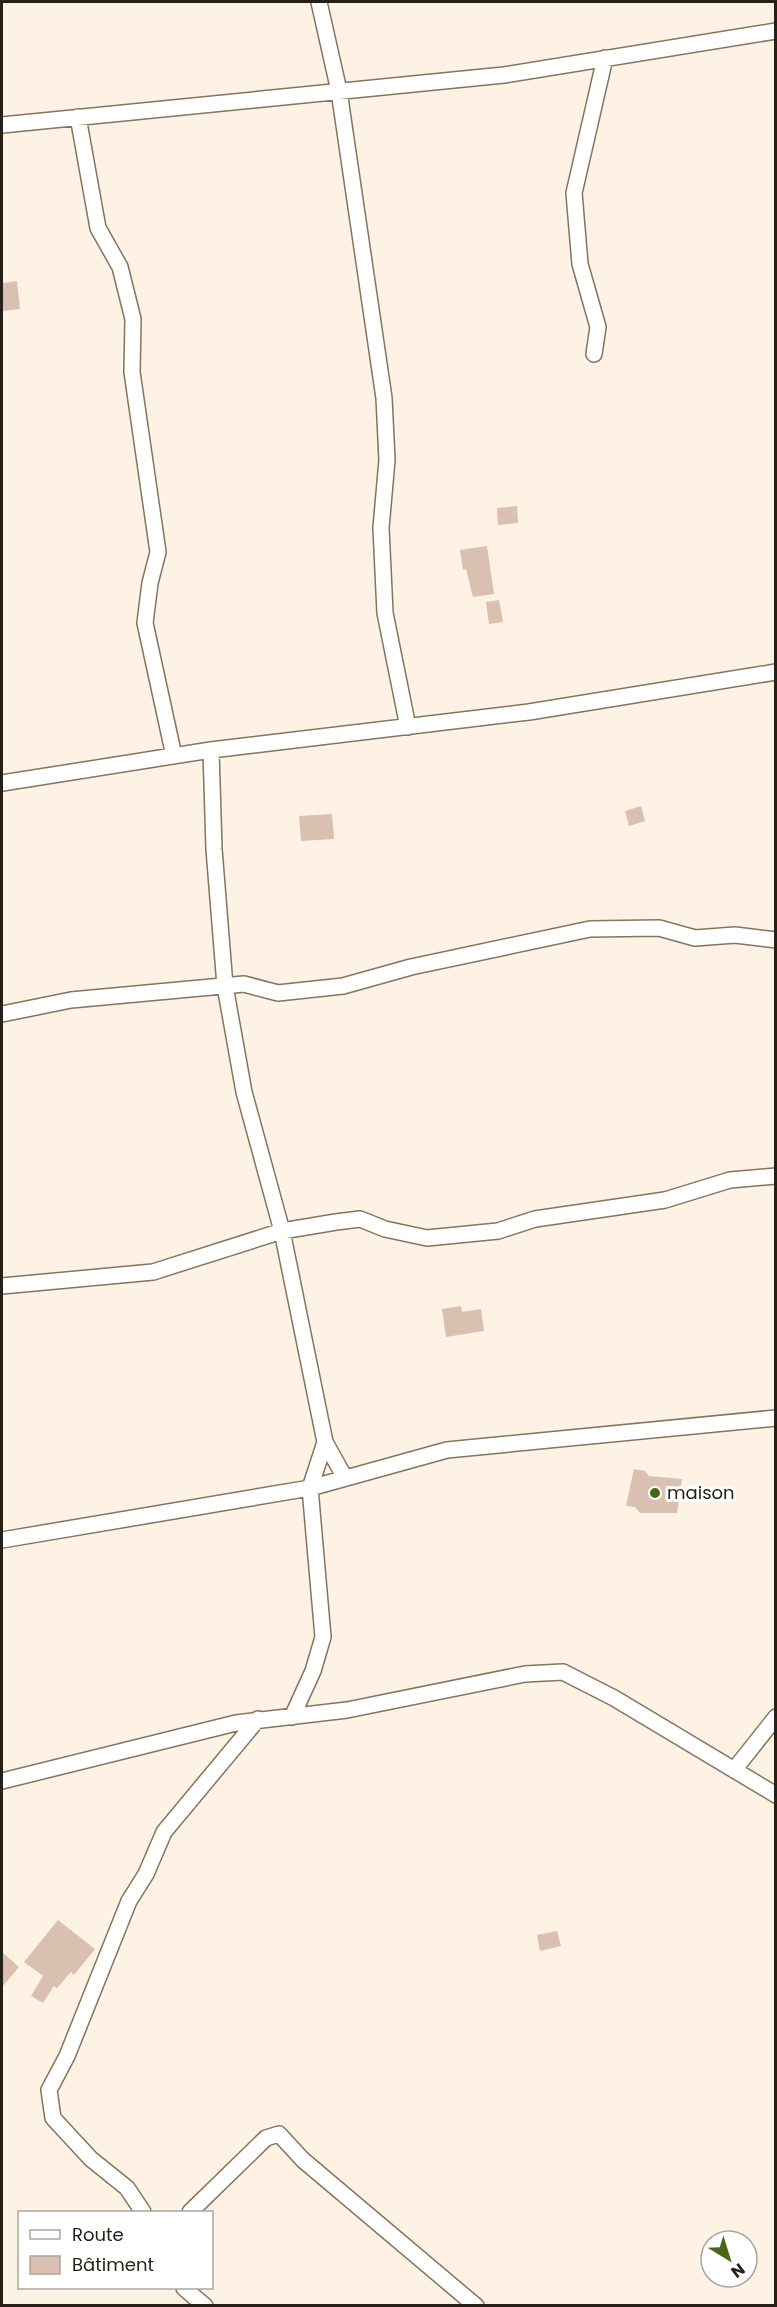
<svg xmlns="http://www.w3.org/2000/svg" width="777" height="2307" viewBox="0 0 777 2307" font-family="Poppins,sans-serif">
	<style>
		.building { fill: #dac0b1 }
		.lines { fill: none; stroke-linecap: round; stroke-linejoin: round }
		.minor-casing { stroke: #847460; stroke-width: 18 }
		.minor { stroke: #fff; stroke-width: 15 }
		.poi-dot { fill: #4a6619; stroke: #fff; stroke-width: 2 }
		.labels { text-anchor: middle; stroke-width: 6; stroke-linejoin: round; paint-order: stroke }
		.poi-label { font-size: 18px; fill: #262017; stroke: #fff; text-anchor: start }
	</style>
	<rect width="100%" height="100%" fill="#fdf2e4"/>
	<!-- building -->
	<path class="building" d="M17 281 20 309 2 311V283Z
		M517 506 518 523 498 525 497 508Z
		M487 546 494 594 473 597 466 569 463 570 460 550Z
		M499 600 503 622 489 624 486 602Z
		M641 806 645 821 629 826 625 811Z
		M332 814 334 839 301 841 299 816Z
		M461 1306 462 1312 481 1309 484 1331 446 1337 442 1309Z
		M634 1469 645 1471 649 1476 682 1479 677 1513H640L635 1507 626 1506Z
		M58 1920 95 1949 74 1975 71 1972 57 1988 54 1986 43 2003 31 1996 43 1976 24 1962Z
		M557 1931 561 1946 540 1951 537 1935Z
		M2 1952 19 1967 2 1987Z"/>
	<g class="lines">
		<defs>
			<path id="minor" d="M319 2 339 91 384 398 387 460 381 528 385 613 408 727
				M78 117 98 228 120 267 133 319 132 372 158 552 150 583 145 623 174 756
				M2 125 504 75 776 31
				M594 354 598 327 580 264 574 193 605 58
				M211 750 214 849 225 986 244 1092 282 1231 325 1442 310 1488 323 1637 313 1671 292 1717
				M2 783 211 750 529 712 776 672
				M2 1014 71 1000 244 984 278 993 343 986 411 967 590 929 659 928 695 938 735 935 776 940
				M2 1286 153 1272 282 1231 336 1222 360 1219 385 1229 427 1238 498 1231 535 1219 665 1200 730 1180 776 1176
				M325 1442 345 1478
				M2 1540 310 1488 447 1450 776 1418
				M734 1770 776 1717
				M2 1781 236 1723 347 1710 525 1674 563 1672 614 1698 776 1795
				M143 2212 127 2188 91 2159 53 2118 49 2090 67 2056 129 1901 146 1874 164 1832 258 1719
				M190 2212 266 2138 279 2134 303 2160 476 2306
				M184 2288 205 2306"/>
		</defs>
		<!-- minor casing -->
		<use href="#minor" class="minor-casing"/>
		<!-- minor -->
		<use href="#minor" class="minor"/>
	</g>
	<!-- markers -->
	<circle class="poi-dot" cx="655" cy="1493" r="6"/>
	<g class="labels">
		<!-- poi labels -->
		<g class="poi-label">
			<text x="667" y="1499">maison</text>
		</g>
	</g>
	<!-- border -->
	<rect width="777" height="2307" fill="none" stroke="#262017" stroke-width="6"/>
	<!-- legend -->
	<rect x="18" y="2211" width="195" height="78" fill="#ffffff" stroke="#a8a6a2" stroke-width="1.5"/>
	<rect x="30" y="2230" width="30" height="9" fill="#ffffff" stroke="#a8a6a2" stroke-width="1.5"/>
	<text x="72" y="2241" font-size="18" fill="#262017">Route</text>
	<rect x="30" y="2256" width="30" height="18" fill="#dac0b1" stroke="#a8a6a2" stroke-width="1.5"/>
	<text x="72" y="2271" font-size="18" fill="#262017">Bâtiment</text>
	<!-- north arrow -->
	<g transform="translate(729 2259) rotate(142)"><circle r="28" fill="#ffffff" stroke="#a8a6a2" stroke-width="1.5"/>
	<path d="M0-4.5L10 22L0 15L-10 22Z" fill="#4a6619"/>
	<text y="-9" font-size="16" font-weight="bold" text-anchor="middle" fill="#262017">N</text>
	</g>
</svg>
